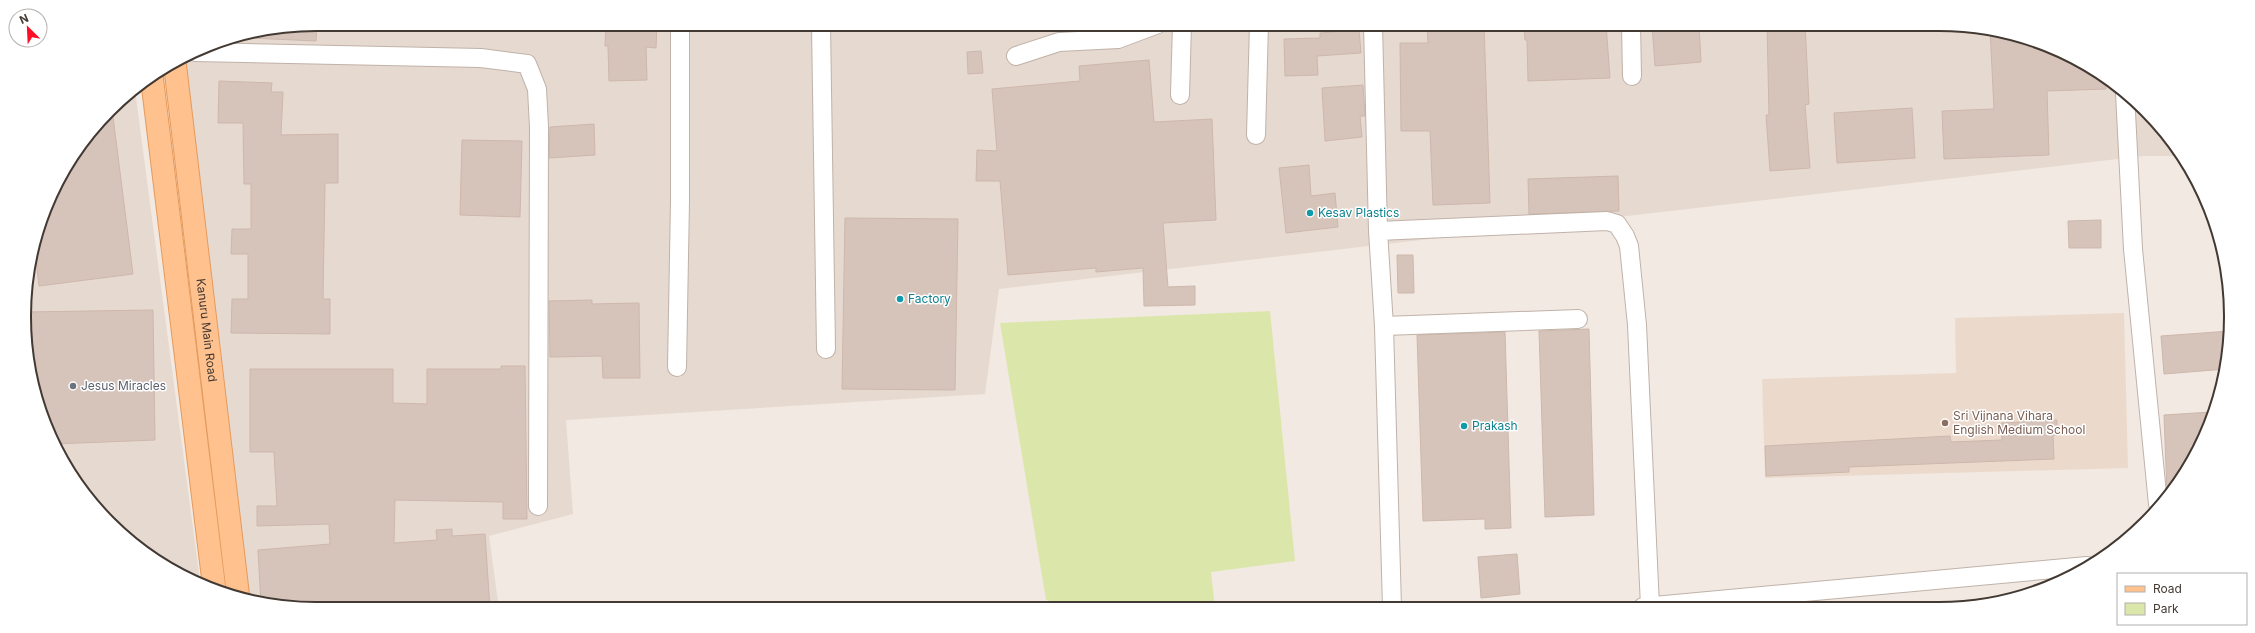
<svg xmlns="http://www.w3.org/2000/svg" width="2255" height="633" viewBox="0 0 2255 633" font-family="Inter,sans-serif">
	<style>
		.residential { fill: #e6d9d0 }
		.education { fill: #ebdacc }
		.green { fill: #dbe7aa }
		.building { fill: #d6c4bb; stroke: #ceb7ab }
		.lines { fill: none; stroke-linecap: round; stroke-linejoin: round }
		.minor-casing { stroke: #c0b2a8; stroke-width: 20 }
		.major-casing { stroke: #e59a5d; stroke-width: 24 }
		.minor { stroke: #fff; stroke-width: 18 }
		.major { stroke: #ffc28e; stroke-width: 22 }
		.culture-dot { fill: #0f9aa8; stroke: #fff; stroke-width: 1.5 }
		.worship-dot { fill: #6b7280; stroke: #fff; stroke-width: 1.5 }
		.education-dot { fill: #8d6e63; stroke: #fff; stroke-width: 1.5 }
		.labels { text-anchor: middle; stroke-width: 3; stroke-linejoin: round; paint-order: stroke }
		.culture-label { font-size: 12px; fill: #0d838f; stroke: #fff; text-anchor: start }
		.street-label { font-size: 12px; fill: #433933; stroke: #fff }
		.worship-label { font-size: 12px; fill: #5b616d; stroke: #fff; text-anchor: start }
		.education-label { font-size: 12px; fill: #785e54; stroke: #fff; text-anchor: start }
		.rim { fill: none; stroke: #433933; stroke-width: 2 }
	</style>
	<rect width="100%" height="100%" fill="#f2e9e2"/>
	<!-- residential -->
	<path class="residential" d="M317 24H1938L1995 30 2050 46 2101 73 2145 110 2183 156H2143L999 289 985 394 566 420 573 514 489 536 499 609H317L260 603 236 595 174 65 205 46 260 30Z
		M135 90 200 581 170 570 123 536 84 494 54 446 34 392 25 297 34 241 54 187 84 139 123 97Z"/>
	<!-- education -->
	<path class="education" d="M2124 313 2128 468 1765 478 1762 379 1956 373 1955 318Z"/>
	<!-- green -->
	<path class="green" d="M1270 311 1295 561 1211 572 1215 608H1078L1046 600 1000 323Z"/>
	<!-- building -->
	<path class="building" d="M317 24 316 41 250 38V32L260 30Z
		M606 24H657L656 48 646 47 647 80 609 81 608 46H605Z
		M1427 24H1484L1490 203 1433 205 1430 131H1401L1400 43H1428Z
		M1524 24H1606L1610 78 1528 81 1527 40H1525Z
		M1652 24H1699L1701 62 1655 66Z
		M1767 24H1805L1809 104 1805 105 1810 168 1770 171 1766 115H1769Z
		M1990 29 2050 46 2106 77V89L2047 91 2049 155 1944 159 1942 111 1994 109Z
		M1359 30 1361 53 1317 56 1318 75 1285 76 1284 39 1320 38V33Z
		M981 51 983 73 968 74 967 52Z
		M1149 60 1154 122 1212 119 1216 220 1163 223 1168 287 1195 286V305L1144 306 1143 268 1096 272V268L1008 275 1000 181H976L977 150 997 151 992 89 1080 81 1079 66Z
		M219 81 272 83 271 92H283L281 135 338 134V183H325L323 299H330V334L231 333 232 299H248V254H231L232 229H251V184H244L243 123H218Z
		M1363 85 1365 116H1360L1362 137 1325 141 1322 88Z
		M1912 108 1915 158 1837 163 1834 113Z
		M112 109 133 274 39 286 34 243 54 187 84 139Z
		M594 124 595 155 549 158 550 127Z
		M462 140 522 141 520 217 460 215Z
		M1309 165 1311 196 1335 193 1338 227 1286 233 1279 168Z
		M1618 176 1619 211 1529 214 1528 179Z
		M845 218 958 219 955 390 842 389Z
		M2101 220V248H2069L2068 221Z
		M1397 255H1413L1414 293H1398Z
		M592 300V304L639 303 640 378H603L602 356 550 357 549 301Z
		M153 310 155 440 53 444 34 392 26 312Z
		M1589 329 1594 515 1545 517 1539 331Z
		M2230 331 2226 369 2164 374 2161 336Z
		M1505 332 1511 528 1485 529V519L1423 521 1417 335Z
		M501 366H525L527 519H503V502L395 500 394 543 437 540 436 530 452 529V536L485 534 490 609H316L261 604 258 550 330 544 329 524 257 526V506H277L274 452H250V369H393V403L427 404V369H501Z
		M2211 412 2192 463 2167 492 2164 415Z
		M2057 420V435H2053L2054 459 1849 467V472L1766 476 1765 446 1950 436 1951 442 2002 440 2001 423Z
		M1517 554 1520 594 1481 598 1478 557Z"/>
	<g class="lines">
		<defs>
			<path id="minor" d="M821 24 826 349
				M1373 24 1378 231 1384 326 1392 607
				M1631 24 1632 76
				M195 52 481 58 527 64 537 89 539 127 538 506
				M1016 56 1059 42 1118 39 1158 24
				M2125 93 2133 249 2158 504
				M1180 95 1182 24
				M1256 135 1259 24
				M1378 231 1607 221 1617 224 1625 236 1629 246 1637 325 1650 606
				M1384 326 1578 319
				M677 367 680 201V24
				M1643 607 2087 566"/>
			<g id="major">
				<path id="s1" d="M175 65 238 595"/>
				<path d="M152 79 214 586"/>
			</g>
		</defs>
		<!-- minor casing -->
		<use href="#minor" class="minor-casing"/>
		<!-- major casing -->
		<use href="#major" class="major-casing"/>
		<!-- minor -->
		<use href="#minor" class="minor"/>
		<!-- major -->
		<use href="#major" class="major"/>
	</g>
	<!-- markers -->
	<g class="culture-dot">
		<circle cx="1310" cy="213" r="4"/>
		<circle cx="900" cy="299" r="4"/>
		<circle cx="1464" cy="426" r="4"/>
	</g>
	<circle class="worship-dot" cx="73" cy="386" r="4"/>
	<circle class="education-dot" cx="1945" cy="423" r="4"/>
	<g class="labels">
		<!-- culture labels -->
		<g class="culture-label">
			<text x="1318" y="217">Kesav Plastics</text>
			<text x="908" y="303">Factory</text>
			<text x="1472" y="430">Prakash</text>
		</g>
		<!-- street labels -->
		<g class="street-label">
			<text dy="4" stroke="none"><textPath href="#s1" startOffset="267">Kanuru Main Road</textPath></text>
		</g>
		<!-- worship labels -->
		<g class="worship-label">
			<text x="81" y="390">Jesus Miracles</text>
		</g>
		<!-- education labels -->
		<g class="education-label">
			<text x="1953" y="420">Sri Vijnana Vihara<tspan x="1953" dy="14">English Medium School</tspan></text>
		</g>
	</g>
	<!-- crop -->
	<path d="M0 0H2255V633H0ZM316 31H1939A285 285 0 0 1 2224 316V317A285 285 0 0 1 1939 602H316A285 285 0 0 1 31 317V316A285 285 0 0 1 316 31Z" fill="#fff" fill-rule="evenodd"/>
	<path class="rim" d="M316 31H1939A285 285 0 0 1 2224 316V317A285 285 0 0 1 1939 602H316A285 285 0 0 1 31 317V316A285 285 0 0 1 316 31Z"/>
	<!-- legend -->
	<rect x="2117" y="573" width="130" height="52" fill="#ffffff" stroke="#b4b0ad"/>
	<rect x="2125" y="586" width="20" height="6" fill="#ffc28e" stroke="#b4b0ad"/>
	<text x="2153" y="593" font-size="12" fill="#433933">Road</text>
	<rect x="2125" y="603" width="20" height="12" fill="#dbe7aa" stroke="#b4b0ad"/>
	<text x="2153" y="613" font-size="12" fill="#433933">Park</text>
	<!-- north arrow -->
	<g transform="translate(28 28) rotate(336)"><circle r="19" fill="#ffffff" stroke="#b4b0ad"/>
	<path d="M0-3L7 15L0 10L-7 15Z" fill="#fd0e26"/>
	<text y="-6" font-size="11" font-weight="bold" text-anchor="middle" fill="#433933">N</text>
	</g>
</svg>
